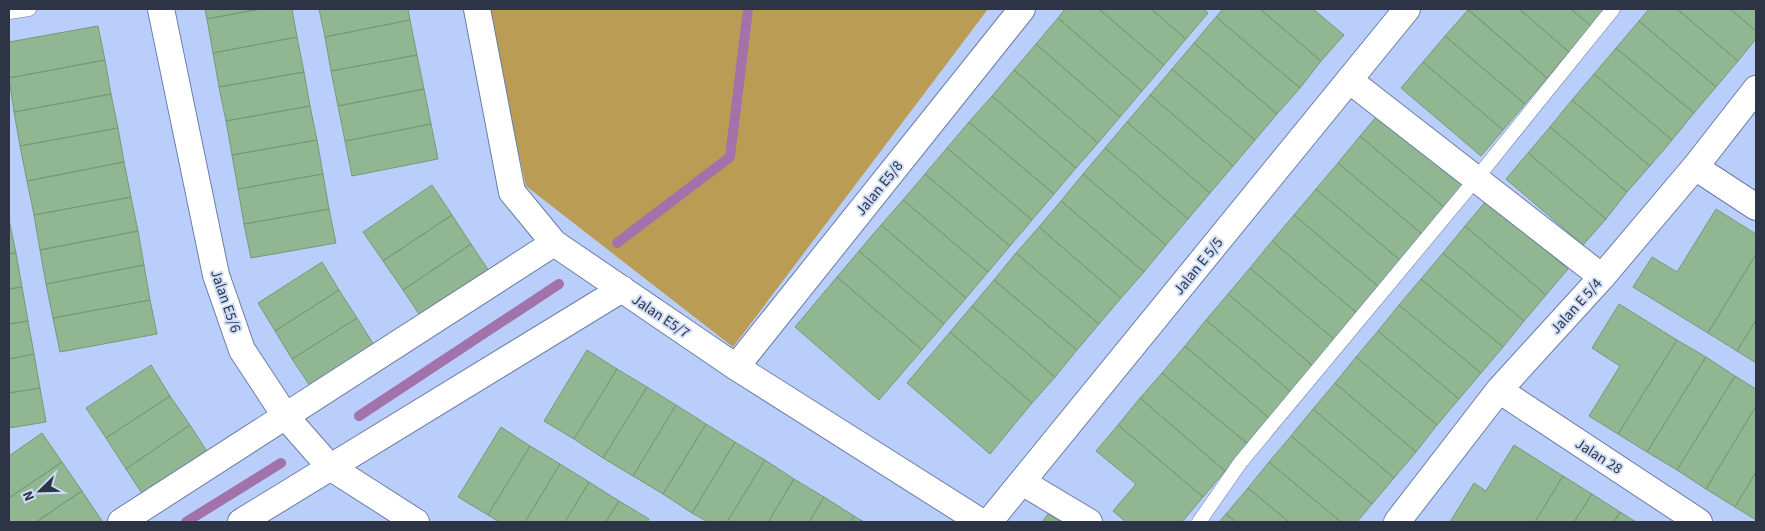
<svg xmlns="http://www.w3.org/2000/svg" width="1765" height="531" viewBox="0 0 1765 531" font-family="'Source Sans 3',sans-serif">
	<style>
		.green { fill: #bb9c54 }
		.lines { fill: none; stroke-linecap: round; stroke-linejoin: round }
		.stream { stroke: #a273ab; stroke-width: 10 }
		.building { fill: #90b692; stroke: #759a77 }
		.lane-casing { stroke: #6b7da6; stroke-width: 15 }
		.street-casing { stroke: #6b7da6; stroke-width: 28 }
		.lane { stroke: #fff; stroke-width: 14 }
		.street { stroke: #fff; stroke-width: 26 }
		.labels { text-anchor: middle; stroke-width: 4; stroke-linejoin: round; paint-order: stroke }
		.street-label { font-size: 15px; fill: #2c3445; stroke: #cfdcf7 }
	</style>
	<rect width="100%" height="100%" fill="#bacefb"/>
	<!-- green -->
	<path class="green" d="M486 9H988L733 347 526 186Z"/>
	<g class="lines">
		<!-- stream -->
		<path class="stream" d="M617 243 730 157 748 9
			M359 416 559 284
			M186 522 281 463"/>
	</g>
	<!-- building -->
	<path class="building" d="M205 9H260L207 19Z
		M260 9H292L297 37 213 53 207 19Z
		M319 9H408L410 20 325 37Z
		M1065 9H1099L1164 65 1142 91 1058 18Z
		M1099 9H1151L1186 39 1164 65Z
		M1151 9H1203L1208 13 1186 39Z
		M1223 9H1260L1321 61 1300 88 1216 17Z
		M1260 9H1313L1344 35 1321 61Z
		M1468 9H1519L1569 52 1547 78Z
		M1519 9H1571L1591 26 1569 52Z
		M1571 9H1606L1591 26Z
		M1649 9H1677L1738 61 1716 87 1639 21Z
		M1677 9H1730L1756 31V39L1738 61Z
		M1730 9H1756V31Z
		M1468 10 1547 78 1525 104 1445 36Z
		M1216 17 1300 88 1277 114 1194 43Z
		M1058 18 1142 91 1120 117 1036 44Z
		M410 20 417 55 331 71 325 37Z
		M1639 21 1716 87 1694 113 1616 48Z
		M98 26 105 60 9 78V42Z
		M1445 36 1525 104 1503 130 1423 62Z
		M297 37 304 72 219 87 213 53Z
		M1194 43 1277 114 1255 140 1172 69Z
		M1036 44 1120 117 1098 143 1014 70Z
		M1616 48 1694 113 1672 140 1594 74Z
		M417 55 424 89 338 106 331 71Z
		M105 60 111 94 14 112 9 78Z
		M1423 62 1503 130 1481 156 1401 88Z
		M1172 69 1255 140 1233 166 1150 95Z
		M1014 70 1098 143 1076 168 992 96Z
		M304 72 310 106 226 121 219 87Z
		M1594 74 1672 140 1650 166 1572 100Z
		M424 89 431 124 345 141 338 106Z
		M111 94 118 128 20 146 14 112Z
		M1150 95 1233 166 1210 193 1127 122Z
		M992 96 1076 168 1054 194 969 122Z
		M1572 100 1650 166 1627 192 1550 127Z
		M310 106 317 140 232 155 226 121Z
		M1382 110 1467 182 1445 208 1360 136Z
		M969 122 1054 194 1032 220 947 148Z
		M1127 122 1210 193 1188 219 1105 148Z
		M431 124 438 159 352 176 345 141Z
		M1550 127 1627 192 1606 219 1528 153Z
		M118 128 124 162 27 181 20 146Z
		M1360 136 1445 208 1423 235 1338 163Z
		M317 140 323 174 238 189 232 155Z
		M947 148 1032 220 1010 246 925 174Z
		M1105 148 1188 219 1166 245 1083 174Z
		M1528 153 1606 219 1583 245 1506 179Z
		M124 162 131 197 34 215 27 181Z
		M1338 163 1423 235 1401 261 1316 189Z
		M323 174 329 209 244 224 238 189Z
		M925 174 1010 246 988 272 903 200Z
		M1083 174 1166 245 1144 272 1061 201Z
		M432 185 452 215 383 261 363 232Z
		M1316 189 1401 261 1379 287 1294 215Z
		M131 197 138 231 40 250 34 215Z
		M903 200 988 272 966 298 881 225Z
		M1061 201 1144 272 1121 298 1039 227Z
		M1486 201 1568 269 1546 295 1465 226Z
		M329 209 336 243 251 258 244 224Z
		M1716 209 1756 234V254L1708 333 1633 287 1652 257 1677 272Z
		M452 215 471 244 403 290 383 261Z
		M1294 215 1379 287 1357 313 1272 241Z
		M9 220 16 253 9 254Z
		M881 225 966 298 944 324 859 251Z
		M1465 226 1546 295 1524 321 1443 253Z
		M1039 227 1121 298 1099 324 1016 253Z
		M138 231 144 265 46 284 40 250Z
		M1272 241 1357 313 1335 340 1250 268Z
		M471 244 491 274 423 320 403 290Z
		M859 251 944 324 922 350 837 277Z
		M16 253 22 287 9 289V254Z
		M1016 253 1099 324 1077 350 994 280Z
		M1443 253 1524 321 1503 347 1421 279Z
		M1756 254V320L1737 351 1708 333Z
		M322 262 339 290 275 331 258 303Z
		M144 265 150 300 53 318 46 284Z
		M1250 268 1335 340 1313 366 1228 294Z
		M837 277 922 350 879 400 795 327Z
		M1421 279 1503 347 1481 373 1399 305Z
		M994 280 1077 350 1055 377 972 306Z
		M22 287 28 321 9 324V289Z
		M339 290 357 318 292 359 275 331Z
		M1228 294 1313 366 1291 392 1206 320Z
		M150 300 157 334 60 352 53 318Z
		M1619 304 1677 340 1618 434 1589 416 1620 366 1592 348Z
		M1399 305 1481 373 1459 399 1378 331Z
		M972 306 1055 377 1032 403 950 332Z
		M357 318 374 345 310 386 292 359Z
		M1206 320 1291 392 1269 418 1185 346Z
		M1756 320V363L1737 351Z
		M28 321 34 354 9 359V324Z
		M1378 331 1459 399 1437 425 1356 357Z
		M950 332 1032 403 990 454 907 383Z
		M1677 340 1706 357 1647 452 1618 434Z
		M1185 346 1269 418 1248 444 1162 373Z
		M587 350 617 369 574 439 544 421Z
		M34 354 40 388 9 393V359Z
		M1356 357 1437 425 1416 452 1335 383Z
		M1706 357 1735 376 1677 470 1647 452Z
		M151 365 170 396 106 438 86 408Z
		M617 369 647 387 603 458 574 439Z
		M1162 373 1248 444 1225 471 1140 398Z
		M1735 376 1756 389V406L1706 489 1677 470Z
		M1335 383 1416 452 1394 478 1313 409Z
		M647 387 676 405 633 476 603 458Z
		M40 388 46 422 9 428V393Z
		M170 396 190 425 126 469 106 438Z
		M1140 398 1225 471 1203 497 1118 425Z
		M676 405 706 424 663 494 633 476Z
		M1756 406V472L1735 507 1706 489Z
		M1313 409 1394 478 1372 504 1291 436Z
		M706 424 735 442 692 513 663 494Z
		M190 425 210 456 145 498 126 469Z
		M1118 425 1203 497 1182 522H1126L1113 511 1136 484 1096 451Z
		M501 427 530 446 488 515 458 497Z
		M42 433 62 462 9 498V456Z
		M1291 436 1372 504 1357 522H1341L1269 462Z
		M735 442 765 460 727 522H708L692 513Z
		M1514 445 1563 476 1535 522H1450L1474 483 1486 491Z
		M530 446 560 464 525 522H499L488 515Z
		M765 460 794 479 768 522H727Z
		M62 462 82 491 36 522H9V498Z
		M1269 462 1341 522H1289L1248 488Z
		M560 464 589 482 565 522H525Z
		M1756 472V520L1735 507Z
		M1563 476 1592 494 1574 522H1535Z
		M794 479 824 497 809 522H768Z
		M589 482 619 501 606 522H565Z
		M1248 488 1289 522H1236L1226 514Z
		M82 491 102 521 99 522H36Z
		M1592 494 1620 512 1614 522H1574Z
		M824 497 854 516 850 522H809Z
		M619 501 649 519 647 522H606Z
		M1620 512 1636 522H1614Z
		M1048 514 1061 522H1042Z
		M1226 514 1236 522H1219Z
		M854 516 864 522H850Z"/>
	<g class="lines">
		<defs>
			<path id="lane" d="M9 12 29 9
				M1199 522 1240 463 1476 179 1613 9"/>
			<path id="street" d="M161 9 216 275 242 350 286 417 330 467 416 522
				M477 9 512 192 554 243 736 367 981 522
				M1349 80 1602 277
				M1695 167 1756 207
				M736 367 1022 9
				M1499 390 1699 522
				M1022 482 1089 522
				M121 522 554 243
				M241 522 622 289
				M989 522 1407 9
				M1397 522 1499 390 1602 277 1695 167 1756 89"/>
		</defs>
		<!-- lane casing -->
		<use href="#lane" class="lane-casing"/>
		<!-- street casing -->
		<use href="#street" class="street-casing"/>
		<!-- lane -->
		<use href="#lane" class="lane"/>
		<!-- street -->
		<use href="#street" class="street"/>
	</g>
	<g class="labels">
		<!-- street labels -->
		<g class="street-label">
			<text transform="translate(879 188) rotate(-51)" y="5">Jalan E5/8</text>
			<text transform="translate(1198 266) rotate(-51)" y="5">Jalan E 5/5</text>
			<text transform="translate(226 301) rotate(71)" y="5">Jalan E5/6</text>
			<text transform="translate(1576 306) rotate(-48)" y="5">Jalan E 5/4</text>
			<text transform="translate(661 316) rotate(34)" y="5">Jalan E5/7</text>
			<text transform="translate(1599 456) rotate(33)" y="5">Jalan 28</text>
		</g>
	</g>
	<!-- border -->
	<rect width="1765" height="531" fill="none" stroke="#2c3445" stroke-width="20"/>
	<!-- north arrow -->
	<g transform="translate(40 491) rotate(247)" stroke="#cfdcf7" stroke-width="4" paint-order="stroke">
	<path d="M0-4L9 19L0 12L-9 19Z" fill="#2c3445"/>
	<text y="-8" font-size="14" font-weight="bold" text-anchor="middle" fill="#2c3445">N</text>
	</g>
</svg>
